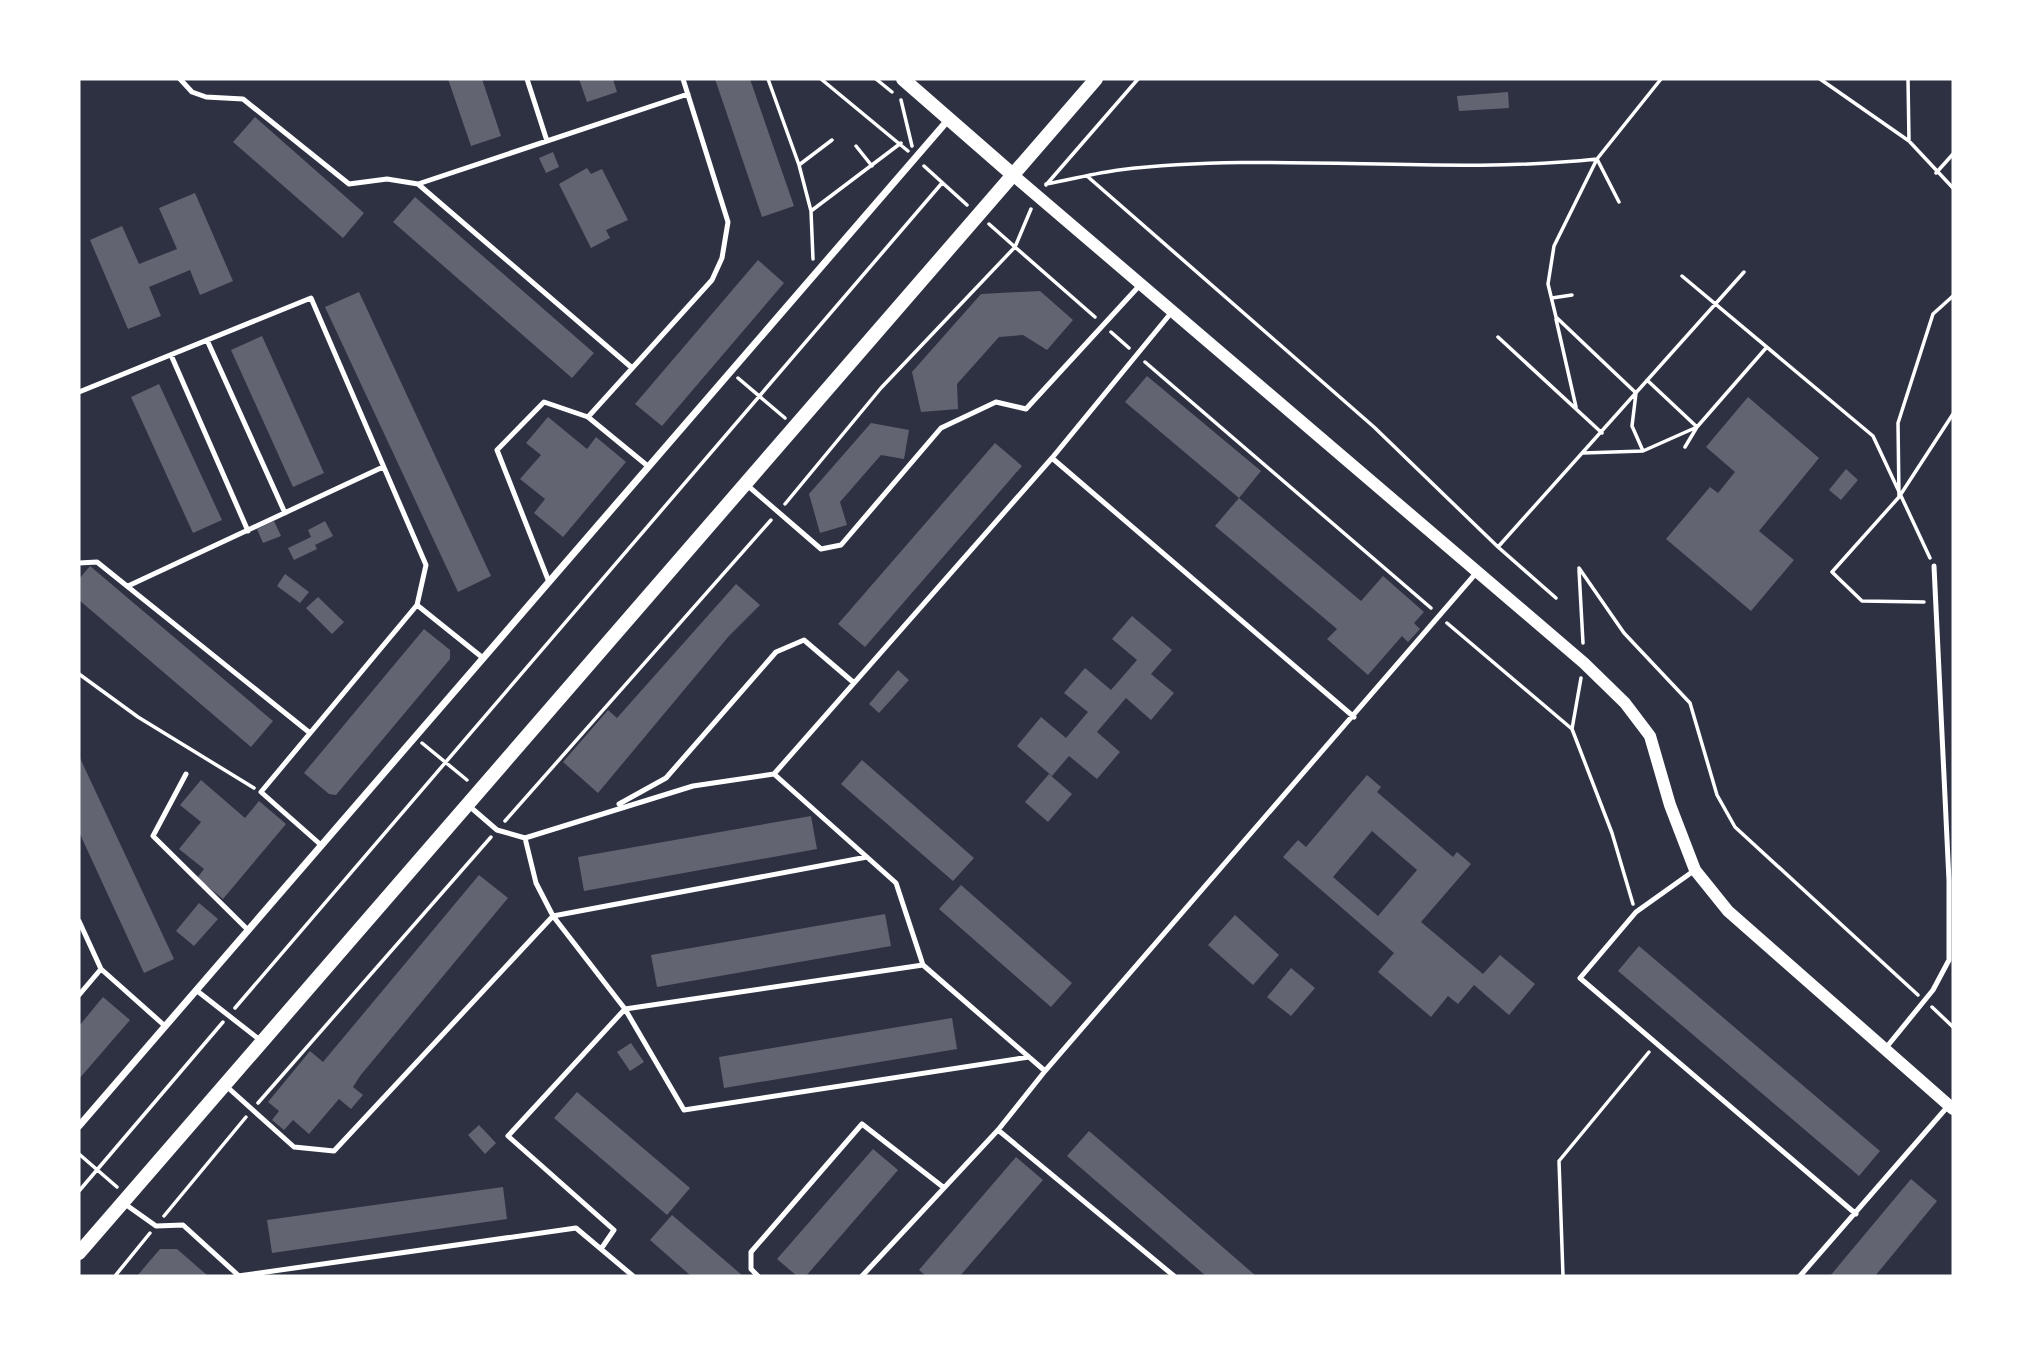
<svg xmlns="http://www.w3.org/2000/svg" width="2032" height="1355" viewBox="0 0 2032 1355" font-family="'PT Serif',serif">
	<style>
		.building { fill: #626471; fill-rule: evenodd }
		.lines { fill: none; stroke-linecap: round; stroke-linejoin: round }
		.path { stroke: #fff; stroke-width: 3.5 }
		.service { stroke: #fff; stroke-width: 5 }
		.minor { stroke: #fff; stroke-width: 7 }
		.tertiary { stroke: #fff; stroke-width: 12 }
		.secondary { stroke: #fff; stroke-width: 14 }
	</style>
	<rect width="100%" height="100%" fill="#2d3142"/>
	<!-- building -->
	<path class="building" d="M448 79H482L501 136 471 146Z
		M579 79H613L617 92 587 102Z
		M715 79H750L794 206 762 217Z
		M1508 92 1509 108 1459 111 1457 96Z
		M255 117 364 213 343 238 233 142Z
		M553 152 559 167 546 173 539 158Z
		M587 168 591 174 602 169 628 220 606 230 610 238 591 248 559 184Z
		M195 193 233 281 200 295 190 270 149 287 161 316 128 329 90 240 122 226 139 264 177 249 159 208Z
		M415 197 594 353 572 378 393 222Z
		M758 260 784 283 662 426 635 404Z
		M1040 291 1073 320 1047 350 1023 335 999 337 957 384 958 409 921 412 912 372 981 294Z
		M359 292 491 576 458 592 325 307Z
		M262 336 324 473 293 487 231 350Z
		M1147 376 1261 471 1239 498 1125 402Z
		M159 384 222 520 193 533 131 397Z
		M1748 397 1819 458 1759 531 1794 560 1751 611 1666 539 1710 487 1718 493 1735 472 1706 447Z
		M548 417 587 449 596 437 626 462 563 537 534 513 545 499 520 479 541 455 526 443Z
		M871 423 909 430 904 459 881 455 840 502 847 525 820 533 809 494Z
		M995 443 1022 466 865 647 838 624Z
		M1846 469 1858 480 1841 500 1829 490Z
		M1239 498 1361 601 1383 576 1424 612 1414 623 1420 629 1408 642 1402 636 1368 675 1327 639 1337 629 1215 526Z
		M274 521 281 536 263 543 257 529Z
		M325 521 333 536 315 545 317 549 294 560 288 548 311 537 308 530Z
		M90 566 273 721 251 747 79 600V579Z
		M285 574 309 592 300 603 277 586Z
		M736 584 760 605 729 636 598 793 563 762 608 710 617 718Z
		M318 597 344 622 332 634 306 608Z
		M1132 616 1172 650 1151 674 1174 693 1151 720 1126 698 1097 732 1120 752 1097 779 1069 756 1052 776 1017 746 1041 717 1066 738 1088 712 1064 693 1085 668 1111 690 1137 660 1112 639Z
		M424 629 450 650V659L336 795 329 794 304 773Z
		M898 670 909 680 879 713 869 704Z
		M79 756 174 959 144 973 79 832Z
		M862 760 974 858 953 881 841 784Z
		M1049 774 1072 794 1048 822 1025 802Z
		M1367 775 1381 787 1377 792 1453 857 1457 852 1471 864 1421 922 1483 974 1500 955 1535 984 1509 1015 1474 985 1458 1004 1448 996 1431 1017 1378 972 1394 953 1283 857 1298 840 1306 847ZM1372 831 1417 870 1378 916 1333 877Z
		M201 780 245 818 259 801 286 824 223 899 197 878 204 869 179 849 201 822 180 805Z
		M811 816 817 849 584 891 578 857Z
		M479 875 508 898 360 1076 353 1087 363 1095 351 1109 339 1099 309 1134 293 1120 284 1130 272 1120 279 1111 268 1102 310 1051 323 1062Z
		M961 885 1072 983 1051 1007 939 909Z
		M199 903 218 919 194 946 176 931Z
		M885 914 891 946 657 987 651 955Z
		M1235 915 1279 955 1253 985 1208 945Z
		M1639 946 1880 1151 1859 1176 1618 971Z
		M1291 968 1315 988 1291 1016 1267 997Z
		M103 997 130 1020 79 1079V1026Z
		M952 1018 957 1049 724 1088 719 1057Z
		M631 1043 644 1062 630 1071 617 1052Z
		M577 1092 690 1188 667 1215 554 1118Z
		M479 1125 496 1143 485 1154 468 1135Z
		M1089 1131 1256 1276H1206L1067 1156Z
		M873 1149 898 1170 806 1276H797L777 1259Z
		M1016 1157 1043 1180 960 1276H926L919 1270Z
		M1911 1179 1937 1201 1875 1276H1830Z
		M503 1187 507 1219 272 1253 267 1220Z
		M672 1215 743 1276H691L650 1240Z
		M160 1249H177L208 1276H137Z"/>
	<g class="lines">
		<!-- path -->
		<path class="path" d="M768 79 799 165 811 211 813 259
			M821 79 908 151
			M876 79 892 92
			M1820 79 1909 141 1953 188
			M1908 79 1909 141
			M901 100 912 146
			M856 146 872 166
			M799 165 832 140
			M924 166 967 205
			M1936 173 1953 154
			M1087 176 1374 427 1498 547 1556 598
			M1046 184C1070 180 1095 173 1119 170 1278 151 1439 176 1597 159L1619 202
			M1046 185 1138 79
			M811 211 901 143
			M989 224 1015 247 1031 209
			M1682 276 1873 436 1930 558
			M1953 296 1933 314 1898 423 1899 497 1953 414
			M1552 298 1572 295
			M1556 319 1576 407
			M1111 332 1129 348
			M1498 337 1602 433
			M1145 362 1431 608
			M738 378 785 418
			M1647 380 1697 427 1766 348
			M1685 447 1697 427
			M1643 451 1632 426 1636 393 1556 317 1548 284 1554 246 1597 159 1661 79
			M1583 453 1643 451 1697 427
			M1899 497 1832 572 1862 601 1924 602
			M785 504 881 388 1015 247 1095 317
			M1498 547 1744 272
			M1579 568 1624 633 1690 703 1717 795 1735 827 1918 995
			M1579 570 1583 643
			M1447 623 1572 729 1612 833 1633 904
			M79 674 138 717 254 788
			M1572 729 1581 678
			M422 743 467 780
			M505 821 771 520
			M1932 1007 1953 1027
			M235 1008 942 183
			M258 1103 491 837
			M79 1154 117 1187
			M79 1191 223 1022
			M164 1216 246 1117
			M115 1276 150 1233
			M1563 1276 1559 1161 1649 1052"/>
		<!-- service -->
		<path class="service" d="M180 79 192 92 206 97 243 99 349 184 387 179 418 184 631 367
			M527 79 547 141
			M418 184 688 94
			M207 340 285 513
			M171 355 248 531
			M79 392 311 298 426 565 417 605 261 792 321 845
			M588 417 712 280 722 258 728 222 683 79
			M1052 458 1354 717
			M747 485 821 549 841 545 941 428 996 402 1026 409 1140 285
			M79 563 97 562 310 733
			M549 582 497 450 544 402 588 417 649 467
			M128 586 383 467
			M417 605 483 658
			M186 774 153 836 248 930
			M774 774 896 883 923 965 1045 1071
			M619 804 666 778 776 652 804 640 853 682
			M468 805 497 830 525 838 693 786 774 774 1052 458 1171 313
			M525 838 536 883 553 916 625 1009 923 965
			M1695 870 1636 912 1580 978 1856 1214
			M79 921 101 969 165 1026
			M196 990 260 1040
			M79 995 101 969
			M1885 1049 1933 990 1949 960V881L1934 566
			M225 1085 294 1147 334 1151 553 916 867 857
			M998 1130 1174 1276
			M125 1204 156 1226 183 1225 239 1276
			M601 1249 614 1230 508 1136 625 1009 684 1110 1029 1057
			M238 1276 576 1228 633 1276
			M758 1276 751 1269V1252L862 1124 943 1187
			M862 1276 998 1130 1045 1071 1477 572
			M1800 1276 1949 1105"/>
		<!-- minor -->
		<path class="minor" d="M79 1126 948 120"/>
		<!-- tertiary -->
		<path class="tertiary" d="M1013 175 1584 663 1625 703 1650 736 1670 805 1695 870 1728 911 1953 1109"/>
		<!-- secondary -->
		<path class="secondary" d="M903 79 1013 175
			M79 1253 1096 79"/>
	</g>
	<!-- border -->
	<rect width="2032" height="1355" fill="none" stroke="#ffffff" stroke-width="161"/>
</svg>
